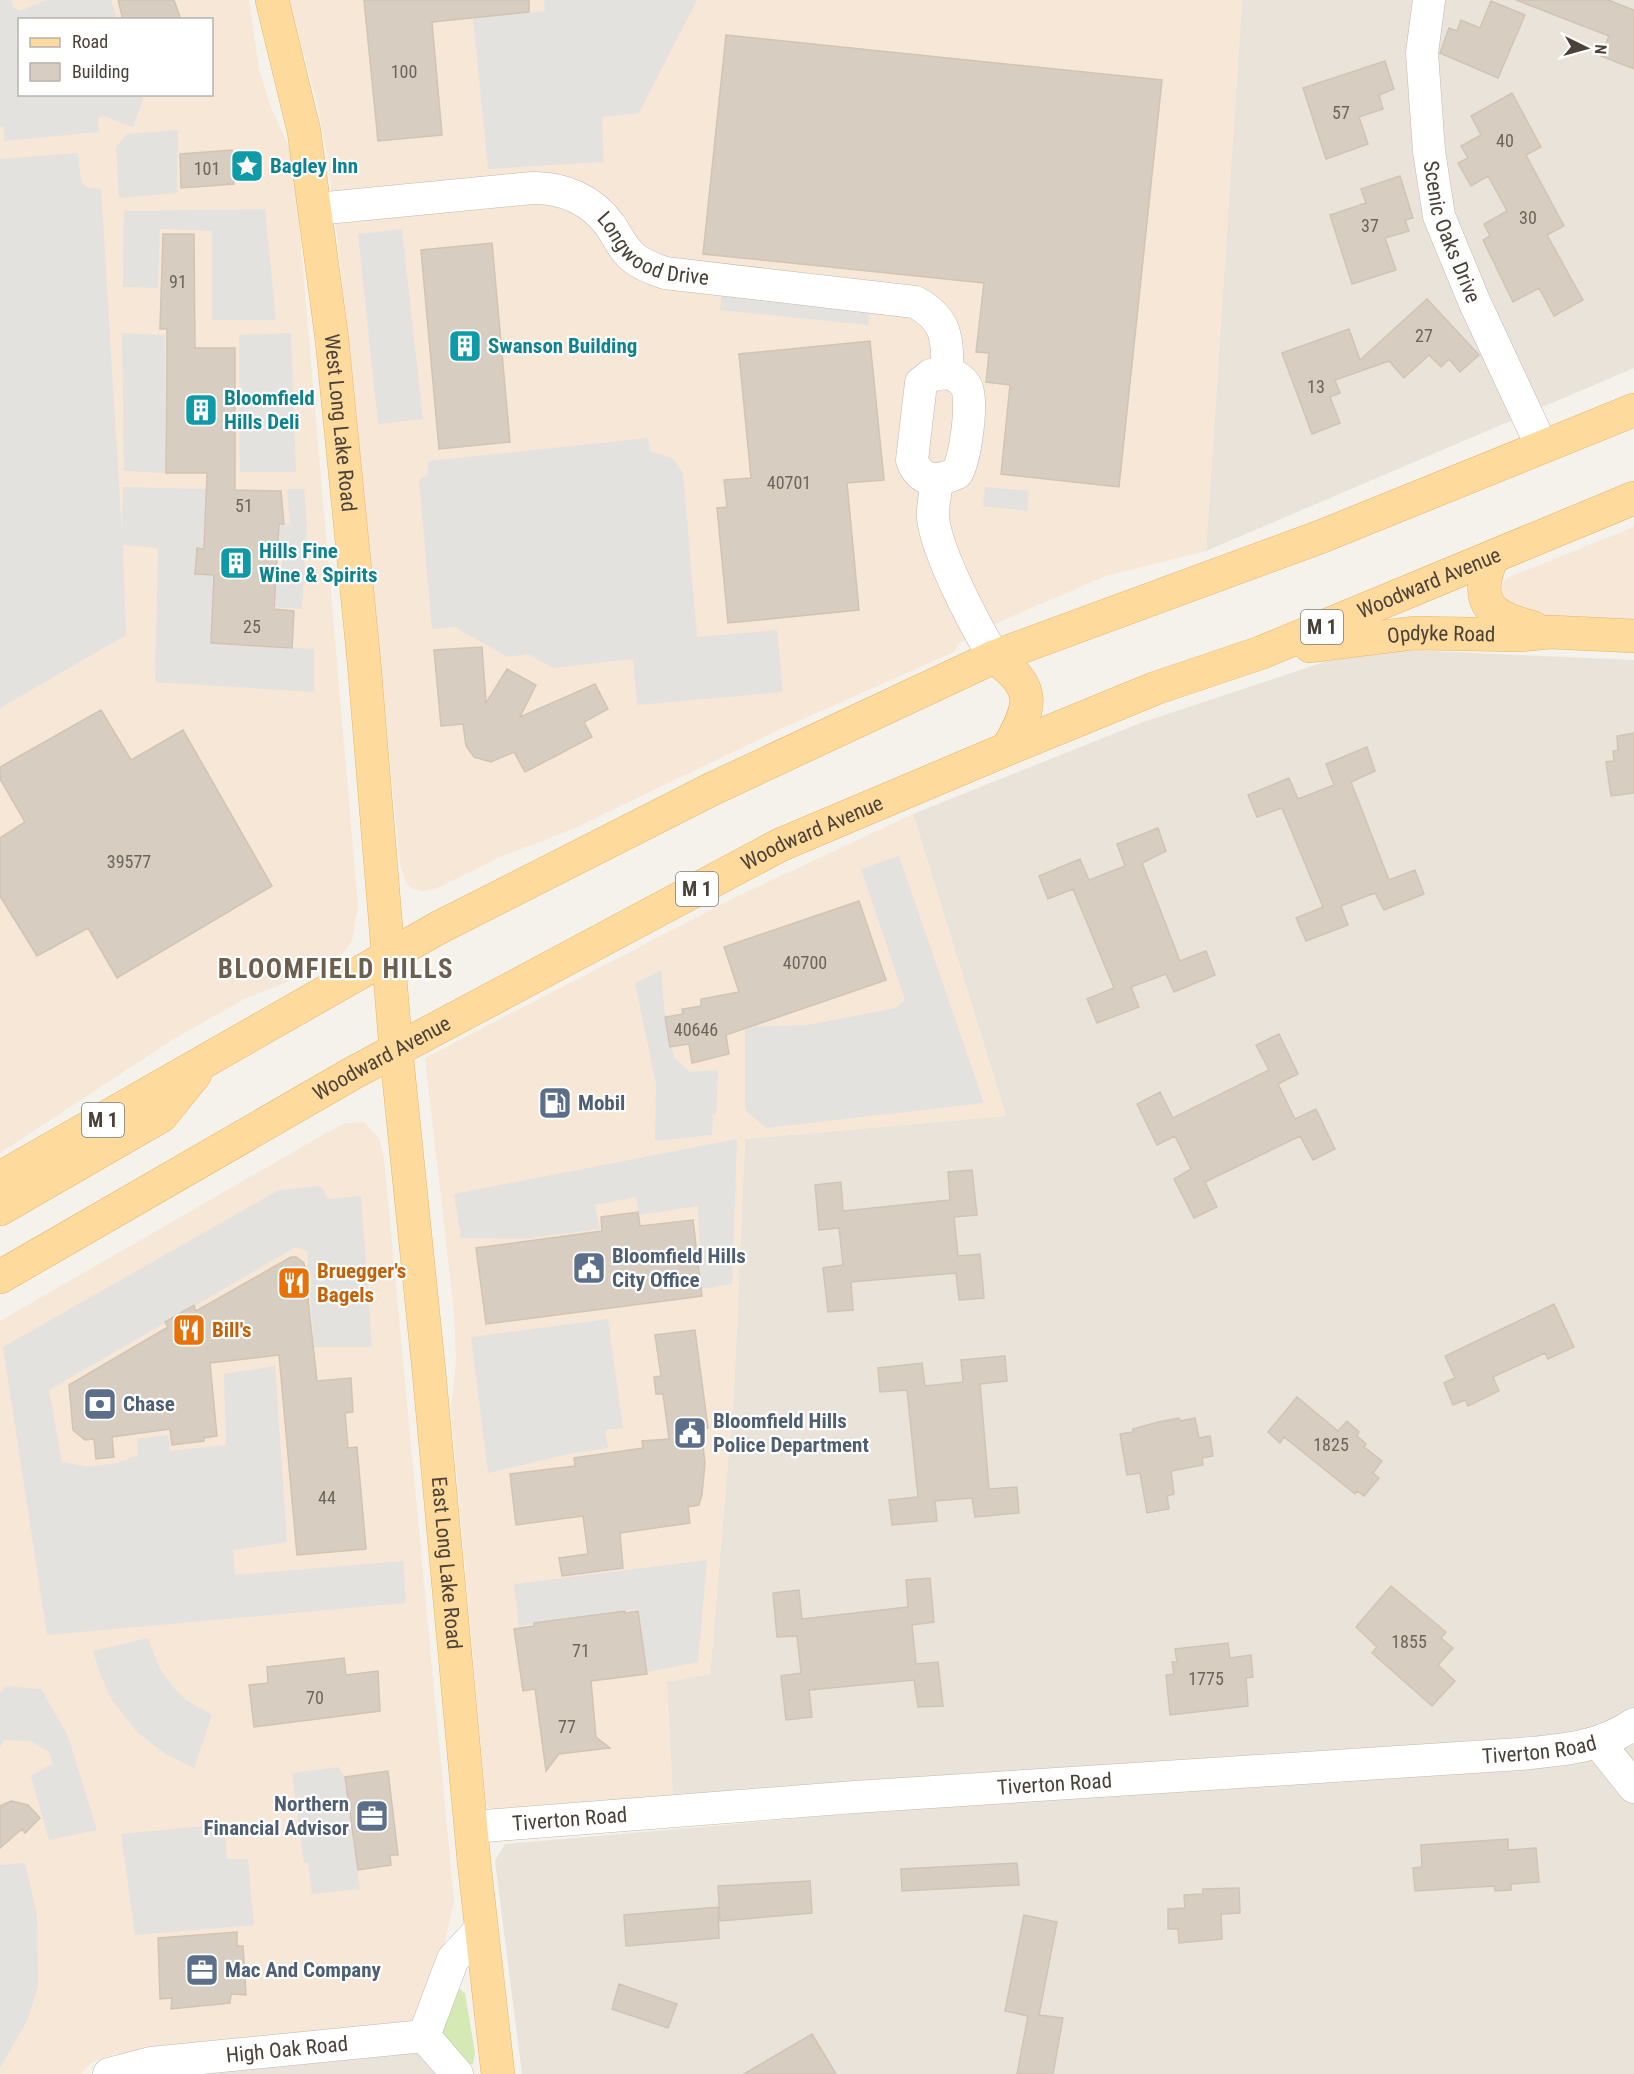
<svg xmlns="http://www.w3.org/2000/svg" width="1634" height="2074" viewBox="0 0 1634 2074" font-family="'Roboto Condensed',sans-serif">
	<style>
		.residential { fill: #e9e3d9 }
		.commercial { fill: #f6e7d7; fill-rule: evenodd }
		.green { fill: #d5e9b5 }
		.parking { fill: #e4e2df; fill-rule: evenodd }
		.building { fill: #d7cdc0; stroke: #d2c4b4; stroke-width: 1.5 }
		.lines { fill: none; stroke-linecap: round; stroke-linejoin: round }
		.minor-casing { stroke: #c1b9ad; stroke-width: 33 }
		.major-casing { stroke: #e4b66b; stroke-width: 34 }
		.minor { stroke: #fff; stroke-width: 32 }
		.major { stroke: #feda9c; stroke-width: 33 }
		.labels { text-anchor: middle; stroke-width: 4.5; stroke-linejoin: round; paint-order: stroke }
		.number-label { font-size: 18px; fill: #6d655b }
		.shield { fill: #fff; stroke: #807b74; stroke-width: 1.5 }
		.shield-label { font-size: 20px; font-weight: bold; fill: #4a4239 }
		.culture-label { font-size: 21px; font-weight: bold; fill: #0d838f; stroke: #fff; text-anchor: start }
		.street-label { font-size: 21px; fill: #4a4239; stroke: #fff }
		.service-label { font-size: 21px; font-weight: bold; fill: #4e5e75; stroke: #fff; text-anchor: start }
		.food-label { font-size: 21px; font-weight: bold; fill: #c56008; stroke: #fff; text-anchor: start }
		.district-label { font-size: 27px; font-weight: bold; letter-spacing: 1.5px; fill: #6d5f50; stroke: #fff }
	</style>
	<rect width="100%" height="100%" fill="#f5f2eb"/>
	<!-- residential -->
	<path class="residential" d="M1242 0H1634V368L1206 551Z
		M1406 650 1634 660V2074H522L495 1861 505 1844 1089 1793 673 1801 667 1682 710 1674 734 1392 745 1139 1006 1116 913 814 1143 722 1327 661Z
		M427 2052 449 2074H156Z"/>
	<!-- commercial -->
	<path class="commercial" d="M0 0H249L259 69 270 105 290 149 297 201 358 906 352 941 341 955 323 968 246 998 172 1040 0 1153ZM20 20H212V94H20Z
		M289 0H1242L1206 551 1106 576 1001 621 959 643 954 652 787 726 575 828 498 858 437 888 423 891 411 888 406 882 400 865 351 357 328 159 317 102Z
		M1634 527V624L1586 622 1515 612 1501 595 1502 584 1507 578Z
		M913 814 1006 1116 745 1139 734 1392 710 1674 667 1682 673 1801 490 1810 486 1803 451 1410 456 1360 454 1312 425 1058 734 898Z
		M364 1122 379 1138 384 1158 454 1902 433 1994 414 2025 114 2054 91 2063 81 2074H0V1321L328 1132 346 1123Z"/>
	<!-- green -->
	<path class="green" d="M459 1989 465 1993 475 2053 473 2064H458L436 2030 451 1992Z"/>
	<!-- parking -->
	<path class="parking" d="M0 0H11L14 8 20 11 47 0H111L117 19 20 20V94L141 95 143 99 133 127 104 116 98 118 99 132 4 141V127L0 126Z
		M544 0H697L639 113 602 117 604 162 488 169 473 18 545 11Z
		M178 130 177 193 119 198 116 147 127 134Z
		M78 153 81 181 88 188 101 189 122 533 123 487 206 489 205 521 284 524H290L287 489H304L307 525 302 609 213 603 211 642 314 649V692L155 682 158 548 123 545 126 635 0 708V159ZM197 548 283 554 281 579 195 574Z
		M265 209 276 320H212V231L160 229 158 288 123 287 124 211Z
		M402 229 423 419 378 424 358 234Z
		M722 291 870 306 868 325 720 310Z
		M122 333 165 335V473L124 471Z
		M291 333 296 472H240L239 335Z
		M648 438 650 451 673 459 683 473 697 637 777 630 783 692 637 705 633 659 553 668 528 654 508 657 454 627 432 629 419 480 428 474V461Z
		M985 487 1029 491 1027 511 983 506Z
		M899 856 984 1103 766 1128 745 1110V1027L807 1025 896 1008 905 1000 861 869Z
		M661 970 665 1017 674 1057 690 1072 718 1070 716 1114H713L712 1135 655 1141 656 1084 635 983Z
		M737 1139 732 1284 701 1289 698 1206 639 1215 636 1197 595 1205 600 1229 522 1239 461 1238 454 1194Z
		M321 1186 328 1199 361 1196 372 1347H314L307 1251 296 1247 49 1390 62 1462 88 1467 118 1463 138 1455 137 1439 168 1435 170 1451 226 1445 224 1374 275 1366 287 1542 233 1550 235 1575 403 1561 406 1603 47 1635 3 1347 279 1190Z
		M608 1319 623 1428 605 1430 608 1448 573 1453 488 1473 471 1337Z
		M707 1560 698 1662 647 1672 638 1609 519 1626 514 1584Z
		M148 1638 160 1669 174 1688 186 1700 212 1715 194 1768 167 1755 138 1733 112 1700 101 1676 93 1651Z
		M6 1686 41 1689 68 1736 97 1830 49 1840 31 1776 53 1763 49 1752 31 1741 4 1740 0 1748V1693Z
		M338 1767 345 1777 360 1889 312 1894 308 1863H304L292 1773Z
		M224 1824 227 1859H248L254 1925 135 1935 121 1834Z
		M25 1863 37 1915 38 1986 28 2019 0 2068V1865Z"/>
	<!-- building -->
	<path class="building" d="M118 0H174L181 20H123Z
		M364 0H529V12L432 22 442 135 378 141Z
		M1516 0H1608L1634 10V69L1601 56 1609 36Z
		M1491 1 1525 15 1498 78 1440 53 1449 28 1457 31 1461 20 1480 28Z
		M726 35 1162 80 1119 487 1001 474 1010 385 986 382 989 353 976 352 984 283 703 254Z
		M1385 61 1394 89 1379 95 1383 109 1359 117 1368 144 1326 159 1303 88Z
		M1512 93 1541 147 1526 155 1564 226 1547 235 1583 300 1554 316 1539 288 1513 302 1483 240 1490 236 1484 224 1507 211 1488 176 1471 186 1458 163 1468 158 1461 146 1481 135 1471 116Z
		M232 150 234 184 181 188 180 154Z
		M1400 176 1413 218 1405 220 1409 231 1385 238 1396 270 1352 284 1330 215 1366 203 1361 189Z
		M163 234H194L195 348H235V490L281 491 284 524H279L274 609 294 611 292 648 211 643 214 575 195 574 197 548 204 549 207 473H166L167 329H160Z
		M492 243 510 442 439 449 421 250Z
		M1427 299 1479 355 1460 372 1449 359 1441 367 1429 355 1404 378 1389 361 1335 380 1340 393 1330 397 1340 423 1312 434 1282 353 1349 329 1360 360Z
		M870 341 884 480 847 483 859 610 728 623 717 508 727 507 724 480 751 478 739 354Z
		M482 647 486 703 507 669 536 685 520 717 595 684 608 709 584 722 592 737 525 772 514 752 491 762 474 757 466 746 463 724 441 726 434 650Z
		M101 710 131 760 183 730 272 886 117 978 88 928 37 956 0 896V838L25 822 0 779V767Z
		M1634 733V793L1611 796 1606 762 1614 761 1613 751 1618 750 1617 736Z
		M1367 747 1375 771 1351 782 1389 880 1415 870 1424 894 1384 910 1375 893 1341 906 1348 925 1306 941 1296 918 1323 907 1282 808 1257 817 1248 795 1289 778 1298 799 1334 785 1326 764Z
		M1158 828 1166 851 1142 863 1180 961 1206 951 1215 975 1174 992 1166 974 1131 987 1139 1007 1097 1023 1087 999 1114 988 1073 889 1048 899 1039 876 1080 859 1089 880 1125 866 1117 844Z
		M859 901 886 980 726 1035 729 1054 692 1063 689 1044 670 1047 665 1017 683 1014 682 1009 701 1006V999L739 992 724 947Z
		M1279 1034 1298 1074 1278 1084 1295 1119 1316 1109 1335 1149 1313 1160 1300 1136 1205 1182 1217 1207 1194 1218 1174 1179 1191 1169 1175 1136 1157 1145 1137 1104 1160 1092 1173 1118 1269 1070 1256 1045Z
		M972 1170 977 1215 954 1217 958 1256 980 1254 984 1298 959 1300 956 1273 851 1282 853 1310 828 1312 823 1268 843 1265 839 1228 819 1230 815 1185 841 1182 843 1211 950 1200 948 1172Z
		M638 1212 640 1226 693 1220 702 1296 486 1324 476 1248 602 1231 601 1217Z
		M291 1257H296L304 1263 317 1381 351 1378 353 1412 345 1413 348 1448 357 1447 366 1549 297 1555 279 1355 210 1363 217 1436 204 1438V1441L172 1445 170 1429 112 1437 114 1457 96 1459 94 1439 85 1440 73 1430 69 1385 168 1327 165 1322 194 1305 196 1311Z
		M1554 1304 1574 1347 1548 1359 1545 1353 1493 1377 1499 1391 1468 1406 1465 1400 1453 1405 1444 1383 1455 1378 1445 1356Z
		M695 1330 708 1428 701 1429 705 1463 702 1494 699 1505 688 1507 690 1523 620 1533 623 1568 562 1576 559 1558 588 1554 583 1516 516 1525 510 1474 575 1466 574 1458 643 1448 642 1441 669 1439 663 1394H656L654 1377 661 1376 655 1335Z
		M1005 1356 1007 1381 980 1384 989 1489 1017 1487 1019 1513 975 1517 972 1498 935 1501 937 1521 892 1525 889 1500 918 1497 907 1390 880 1392 878 1368 922 1363 925 1386 963 1382 961 1360Z
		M1297 1397 1338 1431 1347 1421 1359 1432 1357 1436 1366 1444 1364 1447 1382 1461 1373 1473 1379 1478 1364 1496 1357 1491 1355 1494 1284 1437 1280 1443 1268 1432Z
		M1179 1418 1180 1421 1195 1418 1199 1438 1210 1436 1213 1456 1202 1458 1203 1465 1171 1471 1174 1494 1167 1496 1169 1509 1147 1513 1140 1473 1127 1475 1120 1434 1133 1432V1429L1158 1422Z
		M930 1578 934 1622 912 1625 916 1664 938 1662 943 1706 918 1707 914 1680 809 1690 812 1717 786 1720 781 1676 801 1673 797 1636 777 1637 773 1593 799 1590 802 1619 908 1607 906 1580Z
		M1391 1586 1446 1632 1441 1638 1453 1648 1438 1665 1455 1681 1432 1706 1372 1653 1377 1647 1356 1627Z
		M625 1611V1613L638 1611 647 1674 591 1681 596 1737 610 1748 559 1754 546 1771 535 1689 523 1691 514 1629 534 1626V1623Z
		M1228 1643 1230 1658 1251 1655 1253 1677 1246 1678 1248 1706 1170 1715 1166 1675 1174 1674 1172 1662H1177L1175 1649Z
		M344 1658 346 1675 378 1671 380 1711 254 1727 249 1685 268 1683 267 1667Z
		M388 1771 398 1855H390L391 1865 358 1870 345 1777Z
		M11 1801 28 1805 40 1818 25 1833 22 1829 0 1848V1806Z
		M1508 1839V1850L1536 1848 1539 1882 1511 1884V1890L1495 1891 1494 1886 1415 1891 1413 1868 1422 1867 1421 1845Z
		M1017 1863 1019 1885 902 1891 901 1869Z
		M810 1881 812 1913 720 1921 718 1886Z
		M1239 1888 1240 1913 1221 1914 1222 1939 1179 1943 1178 1929H1168V1909L1185 1908 1184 1895 1203 1894V1889Z
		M718 1907 719 1938 626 1946 624 1915Z
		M1024 1915 1057 1922 1039 2015 1063 2018 1053 2074H1017L1028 2016 1005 2011Z
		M237 1932V1946H243L246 1995 231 1994 230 2003 171 2009 172 1998 160 1999 158 1938Z
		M619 1984 677 2004 668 2028 612 2009Z
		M812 2034 836 2074H744Z"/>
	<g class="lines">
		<defs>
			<g id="minor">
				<path id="s1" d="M1429 0 1422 53 1429 151 1439 216 1474 301 1542 447"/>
				<path id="s2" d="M316 209 532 188C562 187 592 200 610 225 618 237 624 251 635 259 644 266 655 269 665 273L915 302C947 319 948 339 947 373"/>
				<path d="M947 373C955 375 961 378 966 386 974 400 965 460 957 473 938 482 920 483 912 460L921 383 931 375Z"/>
				<path d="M937 481C936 492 932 506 933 518 937 554 975 625 994 657"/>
				<path d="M1598 1742 1634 1787"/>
				<path id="s3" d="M471 1827 855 1797 1520 1754C1560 1750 1600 1748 1634 1724"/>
				<path d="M424 2036 453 1959 481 1929"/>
				<path d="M424 2036 457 2074"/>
				<path id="s4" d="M109 2074 151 2063 424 2036"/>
			</g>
			<g id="major">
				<path id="s5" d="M272 0 304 131 332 340 364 662 396 1050 429 1372 474 1862 498 2074"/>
				<path d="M1492 558C1472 605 1492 617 1534 628"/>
				<path id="s6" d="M1310 646 1414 633 1521 635 1550 632 1634 636"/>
				<path d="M994 657C1038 688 1032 707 1007 749"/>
				<path d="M0 1178 438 928 712 789 994 657 1320 537 1634 410"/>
				<path d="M0 1209 161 1116 195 1074"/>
				<path id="s7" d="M0 1277 353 1073 780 845 1007 749 1156 688 1260 653 1634 498"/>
			</g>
		</defs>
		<!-- minor casing -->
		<use href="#minor" class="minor-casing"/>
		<!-- major casing -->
		<use href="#major" class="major-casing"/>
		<!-- minor -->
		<use href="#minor" class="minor"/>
		<!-- major -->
		<use href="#major" class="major"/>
	</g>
	<!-- icons -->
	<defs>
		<symbol id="sight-square" viewBox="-11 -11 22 22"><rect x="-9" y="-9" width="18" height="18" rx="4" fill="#0f9aa8" stroke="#fff"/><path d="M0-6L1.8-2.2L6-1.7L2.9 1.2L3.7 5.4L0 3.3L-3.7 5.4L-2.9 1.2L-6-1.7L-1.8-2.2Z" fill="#fff"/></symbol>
		<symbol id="building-square" viewBox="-11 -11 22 22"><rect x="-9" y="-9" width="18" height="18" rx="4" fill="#0f9aa8" stroke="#fff"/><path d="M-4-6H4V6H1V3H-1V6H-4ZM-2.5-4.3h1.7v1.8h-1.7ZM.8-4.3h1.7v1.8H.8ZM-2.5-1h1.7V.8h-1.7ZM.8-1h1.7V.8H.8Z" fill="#fff"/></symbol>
		<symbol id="fuel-square" viewBox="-11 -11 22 22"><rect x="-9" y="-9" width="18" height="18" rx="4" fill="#5c6f8a" stroke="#fff"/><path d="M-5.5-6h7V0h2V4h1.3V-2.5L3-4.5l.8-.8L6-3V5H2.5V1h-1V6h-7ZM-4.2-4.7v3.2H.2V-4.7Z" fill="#fff"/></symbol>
		<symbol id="civic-square" viewBox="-11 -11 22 22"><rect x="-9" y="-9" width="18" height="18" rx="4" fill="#5c6f8a" stroke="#fff"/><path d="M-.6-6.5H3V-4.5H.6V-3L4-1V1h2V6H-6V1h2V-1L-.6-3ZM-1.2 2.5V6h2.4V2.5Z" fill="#fff"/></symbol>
		<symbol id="restaurant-square" viewBox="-11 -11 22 22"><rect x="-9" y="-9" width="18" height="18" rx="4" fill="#e8710a" stroke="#fff"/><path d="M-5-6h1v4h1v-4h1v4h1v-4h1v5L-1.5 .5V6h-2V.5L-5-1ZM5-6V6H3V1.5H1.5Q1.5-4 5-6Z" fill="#fff"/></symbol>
		<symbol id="bank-square" viewBox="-11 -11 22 22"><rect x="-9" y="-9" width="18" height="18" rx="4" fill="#5c6f8a" stroke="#fff"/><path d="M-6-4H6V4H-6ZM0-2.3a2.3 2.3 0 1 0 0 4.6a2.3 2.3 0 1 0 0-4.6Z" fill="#fff"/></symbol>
		<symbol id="office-square" viewBox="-11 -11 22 22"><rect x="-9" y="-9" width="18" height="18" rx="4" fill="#5c6f8a" stroke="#fff"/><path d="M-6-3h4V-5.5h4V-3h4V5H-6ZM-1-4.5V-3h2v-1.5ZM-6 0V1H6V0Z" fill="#fff"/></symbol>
	</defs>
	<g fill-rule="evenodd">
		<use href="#sight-square" x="228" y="147" width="38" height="38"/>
		<use href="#building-square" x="446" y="327" width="38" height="38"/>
		<use href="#building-square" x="182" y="391" width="38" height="38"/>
		<use href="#building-square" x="217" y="544" width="38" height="38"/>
		<use href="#fuel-square" x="536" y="1084" width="38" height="38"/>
		<use href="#civic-square" x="570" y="1249" width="38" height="38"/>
		<use href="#restaurant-square" x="275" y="1264" width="38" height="38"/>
		<use href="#restaurant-square" x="170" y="1311" width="38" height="38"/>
		<use href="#bank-square" x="81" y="1385" width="38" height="38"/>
		<use href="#civic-square" x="671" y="1414" width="38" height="38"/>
		<use href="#office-square" x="353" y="1797" width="38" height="38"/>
		<use href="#office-square" x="183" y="1951" width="38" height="38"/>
	</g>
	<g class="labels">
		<!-- number labels -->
		<g class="number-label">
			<text x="404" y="78">100</text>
			<text x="1341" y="119">57</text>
			<text x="1505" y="147">40</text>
			<text x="207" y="175">101</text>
			<text x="1528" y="224">30</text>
			<text x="1370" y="232">37</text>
			<text x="178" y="288">91</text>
			<text x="1424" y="342">27</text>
			<text x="1316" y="393">13</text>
			<text x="789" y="489">40701</text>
			<text x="244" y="512">51</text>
			<text x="252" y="633">25</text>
			<text x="129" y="868">39577</text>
			<text x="805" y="969">40700</text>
			<text x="696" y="1036">40646</text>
			<text x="1331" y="1451">1825</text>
			<text x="327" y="1504">44</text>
			<text x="1409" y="1648">1855</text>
			<text x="581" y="1657">71</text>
			<text x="1206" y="1685">1775</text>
			<text x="315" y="1704">70</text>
			<text x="567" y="1733">77</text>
		</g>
		<!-- shield labels -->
		<g class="shield">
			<rect x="1301" y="610" width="42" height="34" rx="4.5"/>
			<rect x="676" y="872" width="42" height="34" rx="4.5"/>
			<rect x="82" y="1103" width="42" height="34" rx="4.5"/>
		</g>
		<g class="shield-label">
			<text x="1322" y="634">M 1</text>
			<text x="697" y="896">M 1</text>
			<text x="103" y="1127">M 1</text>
		</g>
		<!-- culture labels -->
		<g class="culture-label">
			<text x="270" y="173">Bagley Inn</text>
			<text x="488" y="353">Swanson Building</text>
			<text x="224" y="405">Bloomfield<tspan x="224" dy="24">Hills Deli</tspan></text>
			<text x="259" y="558">Hills Fine<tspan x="259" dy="24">Wine &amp; Spirits</tspan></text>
		</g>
		<!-- street labels -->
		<g class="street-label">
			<text dy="7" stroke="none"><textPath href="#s1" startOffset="236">Scenic Oaks Drive</textPath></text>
			<text dy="7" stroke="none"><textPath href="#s2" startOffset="360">Longwood Drive</textPath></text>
			<text dy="7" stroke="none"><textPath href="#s5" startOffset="429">West Long Lake Road</textPath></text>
			<text dy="7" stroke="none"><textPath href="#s7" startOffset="1592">Woodward Avenue</textPath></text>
			<text dy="7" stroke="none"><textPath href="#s6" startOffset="132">Opdyke Road</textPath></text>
			<text dy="7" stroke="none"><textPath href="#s7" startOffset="926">Woodward Avenue</textPath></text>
			<text dy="7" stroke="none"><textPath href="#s7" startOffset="440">Woodward Avenue</textPath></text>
			<text dy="7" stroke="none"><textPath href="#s5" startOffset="1574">East Long Lake Road</textPath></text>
			<text dy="7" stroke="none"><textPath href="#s3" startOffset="1071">Tiverton Road</textPath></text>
			<text dy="7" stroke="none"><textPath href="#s3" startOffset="585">Tiverton Road</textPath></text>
			<text dy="7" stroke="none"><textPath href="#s3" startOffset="99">Tiverton Road</textPath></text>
			<text dy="7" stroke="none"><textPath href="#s4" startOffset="180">High Oak Road</textPath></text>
		</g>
		<!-- service labels -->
		<g class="service-label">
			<text x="578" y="1110">Mobil</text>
			<text x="612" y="1263">Bloomfield Hills<tspan x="612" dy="24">City Office</tspan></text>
			<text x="123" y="1411">Chase</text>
			<text x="713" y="1428">Bloomfield Hills<tspan x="713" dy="24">Police Department</tspan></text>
			<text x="349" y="1811" text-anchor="end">Northern<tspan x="349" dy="24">Financial Advisor</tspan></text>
			<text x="225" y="1977">Mac And Company</text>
		</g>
		<!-- food labels -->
		<g class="food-label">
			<text x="317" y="1278">Bruegger's<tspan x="317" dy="24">Bagels</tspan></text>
			<text x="212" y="1337">Bill's</text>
		</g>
		<!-- district labels -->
		<g class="district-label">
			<text x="336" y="978">BLOOMFIELD HILLS</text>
		</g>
	</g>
	<!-- legend -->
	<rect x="18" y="18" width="195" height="78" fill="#ffffff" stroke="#b7b3b0" stroke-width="1.5"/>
	<rect x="30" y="38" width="30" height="9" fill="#feda9c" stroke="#b7b3b0" stroke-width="1.5"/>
	<text x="72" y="48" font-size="18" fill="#4a4239">Road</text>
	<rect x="30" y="63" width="30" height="18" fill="#d7cdc0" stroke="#b7b3b0" stroke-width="1.5"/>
	<text x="72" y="78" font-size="18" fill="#4a4239">Building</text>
	<!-- north arrow -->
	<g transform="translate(1586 48) rotate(95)" stroke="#ffffff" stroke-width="4.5" paint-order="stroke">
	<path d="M0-4.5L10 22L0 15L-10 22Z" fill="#4a4239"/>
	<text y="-9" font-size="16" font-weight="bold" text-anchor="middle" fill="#4a4239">N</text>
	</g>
</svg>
